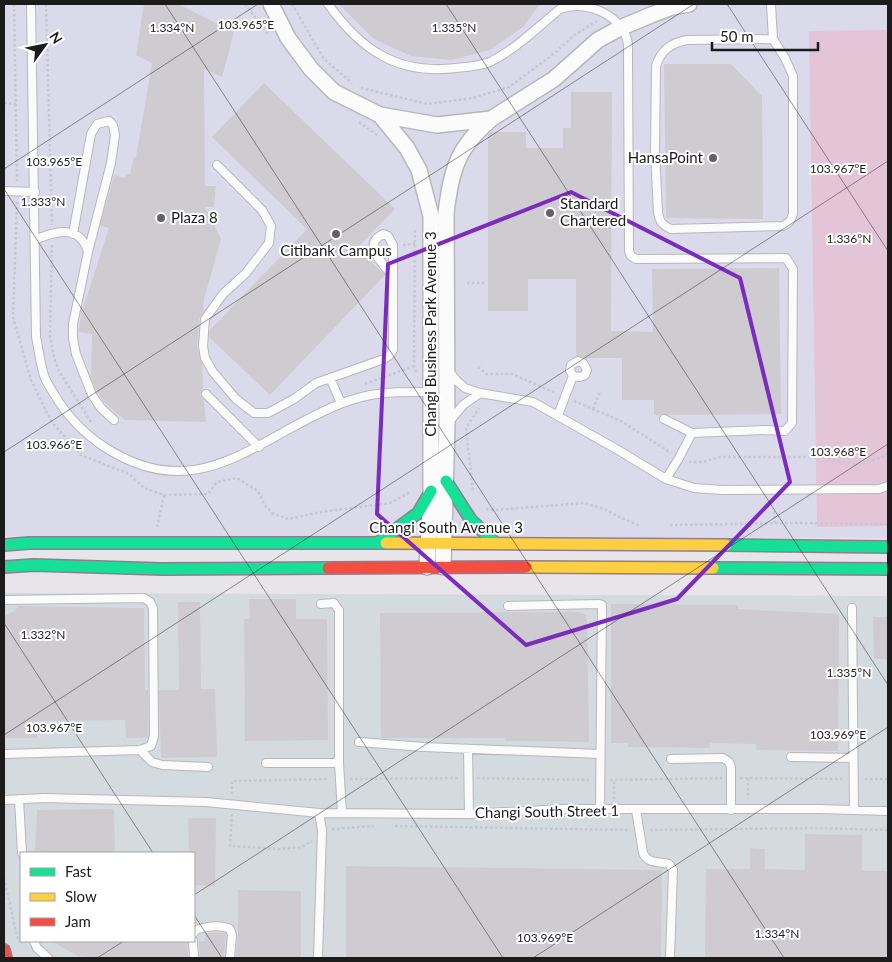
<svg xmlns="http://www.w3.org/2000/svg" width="892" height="962" viewBox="0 0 892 962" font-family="Lato,sans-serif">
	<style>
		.commercial { fill: #dbdaeb }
		.industrial { fill: #d5dadf; fill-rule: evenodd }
		.grass { fill: #e4c5d7 }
		.building { fill: #ceccd0 }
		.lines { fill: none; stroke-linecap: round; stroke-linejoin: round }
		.lane-casing { stroke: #b8b7ba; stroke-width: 10 }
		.street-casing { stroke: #b8b7ba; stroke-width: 18 }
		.fast-casing { stroke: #907e90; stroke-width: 14 }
		.slow-casing { stroke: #907e90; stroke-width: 14 }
		.jam-casing { stroke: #907e90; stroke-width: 14 }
		.path { stroke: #c7c6d3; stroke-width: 2.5; stroke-dasharray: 2.5 2.5; stroke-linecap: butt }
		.lane { stroke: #fbfbfc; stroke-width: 8 }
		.street { stroke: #fbfbfc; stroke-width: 15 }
		.fast { stroke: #16e098; stroke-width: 11 }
		.slow { stroke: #ffcf43; stroke-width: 11 }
		.jam { stroke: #f24e42; stroke-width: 11 }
		.marked { fill: none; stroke: #7b2cbf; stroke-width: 4; stroke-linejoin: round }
		.ticks { fill: none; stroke: #1b1b1b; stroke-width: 1; stroke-opacity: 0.45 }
		.poi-dot { fill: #626163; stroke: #fff; stroke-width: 2 }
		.labels { text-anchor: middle; stroke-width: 4; stroke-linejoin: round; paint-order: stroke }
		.poi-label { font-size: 15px; fill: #1b1b1b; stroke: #fff; text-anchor: start }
		.street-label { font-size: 15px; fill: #1b1b1b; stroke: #fff }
		.ticks-label { font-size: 12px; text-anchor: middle; fill: #1b1b1b; stroke: #fff; stroke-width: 4; stroke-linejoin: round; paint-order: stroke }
	</style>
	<rect width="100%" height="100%" fill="#e7e4ea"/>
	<!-- commercial -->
	<path class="commercial" d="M4 4H888V538L4 536Z"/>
	<!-- industrial -->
	<path class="industrial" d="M4 593 888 596V958H4ZM21 853H194V941H21Z"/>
	<!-- grass -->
	<path class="grass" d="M888 30V526L817 527 809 31Z"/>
	<!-- building -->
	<path class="building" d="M144 4H178L234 32 222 77 204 69 205 186H216L214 207H205L221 239 204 299 203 313 199 319 197 347 202 364 203 389 200 395 204 400 206 422 125 420 105 403 97 392 91 378 92 334 79 332 81 314 109 228 100 226 114 175 125 178 126 174H130L134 157H136L152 63 136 55Z
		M339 4H540L523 27 490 50 451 60 411 56 374 39Z
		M664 64H731L762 96 763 219 666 218Z
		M264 83 395 209 357 248 385 275 270 395 209 337 210 330 307 229 212 137Z
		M571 92H612L611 331 653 332 652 269 779 268 781 414 654 415V400H622V358H586L576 356V279H528V311H488V134L491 132H526V148H563V128H571Z
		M249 599H296V619H327L328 740 245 741 244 619H250Z
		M178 602H200L201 689H215L217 757 161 758 159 690H179Z
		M611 604 738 605V609L839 614 838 751 756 750V744L710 743V748L628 747V743H611Z
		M18 606 144 608 145 690H148V738H126L125 720 37 721V738H4V616L15 611Z
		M579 612 585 614 587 621 589 742 506 741V738H381L380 613Z
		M873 617H888V659H874Z
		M114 809 115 853H35L37 810Z
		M188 818H216L215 886 194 885V853H189Z
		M805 834 862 835V871H888V958H705L706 869H750V848L765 849V869L805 870Z
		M346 866 662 870 661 958H346Z
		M238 890 301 891V958H236L238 934Z
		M205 933H226L224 958H200L199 941H205Z
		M51 941H187L188 958H92L91 957 78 956Z"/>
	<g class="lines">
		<defs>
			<path id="lane" d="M31 4 36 337C39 350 40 365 45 378 47 383 51 389 54 394 67 416 82 432 103 446 198 509 255 438 340 404 371 391 397 392 430 392
				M328 4C361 50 397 75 456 68 467 67 480 66 490 62 516 49 538 27 560 9 585 0 618 13 627 39 628 43 628 48 628 51L629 251 631 256 636 259 786 258 793 269 792 423 785 431 766 430 692 433 664 419
				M771 4 773 39 785 58 793 76V214C791 221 789 223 783 226L671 229C662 225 660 222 658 213L655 151 656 66C661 50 671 43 687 40L773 39
				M217 165 262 210 271 226 269 243 246 273 223 294 205 319 203 346 205 358 213 372 236 399 254 413H268L294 399 316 383 384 359 390 355 393 350V245L388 236 383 234C361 245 383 264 393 276
				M4 191 35 192
				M73 234 91 134 97 124 109 121 113 125 115 135 111 163 88 252 73 324V338L76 354 92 395 101 408 114 420
				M35 240C55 231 80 224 88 252
				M448 370 457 381 465 388 480 393 533 402 618 450 666 479 694 488 722 490 879 489 888 486
				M330 378 341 403
				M206 394 259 447
				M558 415 573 376 570 370 571 365 578 361 583 363 587 370 585 375 580 377 573 376
				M449 422 463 405 480 393
				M666 479 679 458 692 433
				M4 600 144 598 150 602 153 608 154 736 151 746 140 750 4 754
				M321 604 334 603 339 610V763L342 813
				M508 606 599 604 602 605 600 810
				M852 608 854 810
				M359 742 424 747 600 754
				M468 749 469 814
				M140 750 152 762 162 765 208 767
				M791 757 853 758
				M671 759 723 758 729 762 731 767V810
				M266 763H339
				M19 799 22 853
				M4 800 44 798 206 802 319 813 469 814 563 809H819L888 811
				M636 810 643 853C648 864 658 861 669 864L673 870 670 958
				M194 933 195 930C205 927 220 924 230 929L232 935 230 958
				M34 941 37 948 48 958
				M193 941 194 958
				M318 958 322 830 319 813"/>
			<path id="street" d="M271 4 288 38 311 69 334 92 380 115 437 125 491 119 554 79 598 40 620 28 651 15 672 7 689 4
				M380 115 407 148 419 170 431 216V491L427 567
				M443 567 447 424 446 213C449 189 453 161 469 142 475 133 483 126 491 119"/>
			<path id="fast" d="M446 481 471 520 495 543
				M379 542 418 513 431 491
				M4 545 29 543H386
				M726 545 888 547
				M4 567 34 565 162 569 328 568
				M713 568 888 569"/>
			<path id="slow" d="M386 543 726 545
				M526 567 713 568"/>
			<path id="jam" d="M328 568 526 567
				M4 950 6 958"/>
		</defs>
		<!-- lane casing -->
		<use href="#lane" class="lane-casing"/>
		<!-- street casing -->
		<use href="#street" class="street-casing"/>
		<!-- fast casing -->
		<use href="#fast" class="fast-casing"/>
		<!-- slow casing -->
		<use href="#slow" class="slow-casing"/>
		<!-- jam casing -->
		<use href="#jam" class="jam-casing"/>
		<!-- path -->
		<path class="path" d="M14 4 17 181
			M46 4 52 225
			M245 4 268 34
			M292 4 324 59 352 83
			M361 88 428 104 473 98 509 87 555 53 573 36 597 21
			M4 103 16 104
			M359 122 377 135
			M17 202 13 317 31 380 51 421 81 455 129 474 144 488 164 495 208 494 217 482 237 478 258 491 264 504 272 513 288 519 321 512 390 503 410 492
			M415 230 414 366 416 372
			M52 245 50 337 54 358 59 371 91 422
			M403 245 415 244
			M467 283H485
			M478 367 487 374H512L556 393
			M365 384 414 366
			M574 401 621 421 671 453
			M593 409 600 392
			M689 462H703L719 457H817L854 464 881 458 888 453
			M473 490 466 428 479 408
			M486 509 494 510 584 503 604 509 617 516 640 526
			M774 511 775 523
			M670 525 791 523 888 524
			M157 527 164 495
			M477 778 589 780
			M740 778 844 779
			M748 778V799
			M350 779 459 778
			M865 779H888
			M610 780 722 778
			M232 794V781L329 779
			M614 799V780
			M232 814 230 846 280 849 302 847 312 841
			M395 826 629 830
			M332 829 374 826
			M650 830 815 828 888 830
			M4 878 18 940"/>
		<!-- lane -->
		<use href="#lane" class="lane"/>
		<!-- street -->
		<use href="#street" class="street"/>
		<!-- fast -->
		<use href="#fast" class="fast"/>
		<!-- slow -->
		<use href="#slow" class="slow"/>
		<!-- jam -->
		<use href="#jam" class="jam"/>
	</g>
	<!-- marked area -->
	<path class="marked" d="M571 192 740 278 790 482 677 599 526 645 377 514 388 264Z"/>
	<!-- ticks -->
	<path class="ticks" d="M165 4 784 958M446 4 888 685M727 4 888 251M4 169 258 4M4 189 503 958M4 452 694 4M4 623 153 853M4 735 888 161M194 895 888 444M194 915 222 958M97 958 124 941M533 958 888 727"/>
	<!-- markers -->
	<g class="poi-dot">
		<circle cx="713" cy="158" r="5"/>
		<circle cx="550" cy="213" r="5"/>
		<circle cx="161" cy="218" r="5"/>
		<circle cx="336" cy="234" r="5"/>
	</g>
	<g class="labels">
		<!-- poi labels -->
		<g class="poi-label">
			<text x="703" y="163" text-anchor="end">HansaPoint</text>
			<text x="560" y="209">Standard<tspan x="560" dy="17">Chartered</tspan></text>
			<text x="171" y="223">Plaza 8</text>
			<text x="336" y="256" text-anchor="middle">Citibank Campus</text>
		</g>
		<!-- street labels -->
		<g class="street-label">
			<text transform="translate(431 334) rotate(-90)" y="5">Changi Business Park Avenue 3</text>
			<text x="446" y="533">Changi South Avenue 3</text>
			<text transform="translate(547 812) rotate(-1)" y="5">Changi South Street 1</text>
		</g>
	</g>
	<g class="ticks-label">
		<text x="246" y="29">103.965°E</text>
		<text x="172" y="32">1.334°N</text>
		<text x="454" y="32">1.335°N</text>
		<text x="54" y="166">103.965°E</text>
		<text x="838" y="173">103.967°E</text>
		<text x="43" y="206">1.333°N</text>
		<text x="849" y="243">1.336°N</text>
		<text x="54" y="449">103.966°E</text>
		<text x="838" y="456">103.968°E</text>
		<text x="43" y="639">1.332°N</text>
		<text x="849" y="677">1.335°N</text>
		<text x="54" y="732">103.967°E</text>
		<text x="838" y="739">103.969°E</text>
		<text x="777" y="938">1.334°N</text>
		<text x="545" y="942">103.969°E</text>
	</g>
	<!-- border -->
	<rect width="892" height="962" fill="none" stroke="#1b1b1b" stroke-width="10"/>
	<!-- legend -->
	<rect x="20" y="852" width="175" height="90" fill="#ffffff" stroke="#a4a4a4"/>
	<rect x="30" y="868" width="25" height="8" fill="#16e098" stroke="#a4a4a4"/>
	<text x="65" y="877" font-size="15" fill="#1b1b1b">Fast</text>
	<rect x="30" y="893" width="25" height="8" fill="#ffcf43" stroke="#a4a4a4"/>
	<text x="65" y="902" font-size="15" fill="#1b1b1b">Slow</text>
	<rect x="30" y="918" width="25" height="8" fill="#f24e42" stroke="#a4a4a4"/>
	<text x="65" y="927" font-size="15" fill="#1b1b1b">Jam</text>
	<!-- north arrow -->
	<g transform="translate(45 45) rotate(57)" stroke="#ffffff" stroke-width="4" paint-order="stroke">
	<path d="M0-4L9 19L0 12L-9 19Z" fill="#1b1b1b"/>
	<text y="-8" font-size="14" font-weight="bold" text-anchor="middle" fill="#1b1b1b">N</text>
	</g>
	<!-- scale -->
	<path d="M712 42v8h106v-8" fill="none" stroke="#1b1b1b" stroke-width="2.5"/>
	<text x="720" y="42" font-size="15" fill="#1b1b1b" stroke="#ffffff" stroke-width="4" paint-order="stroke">50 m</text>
</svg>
